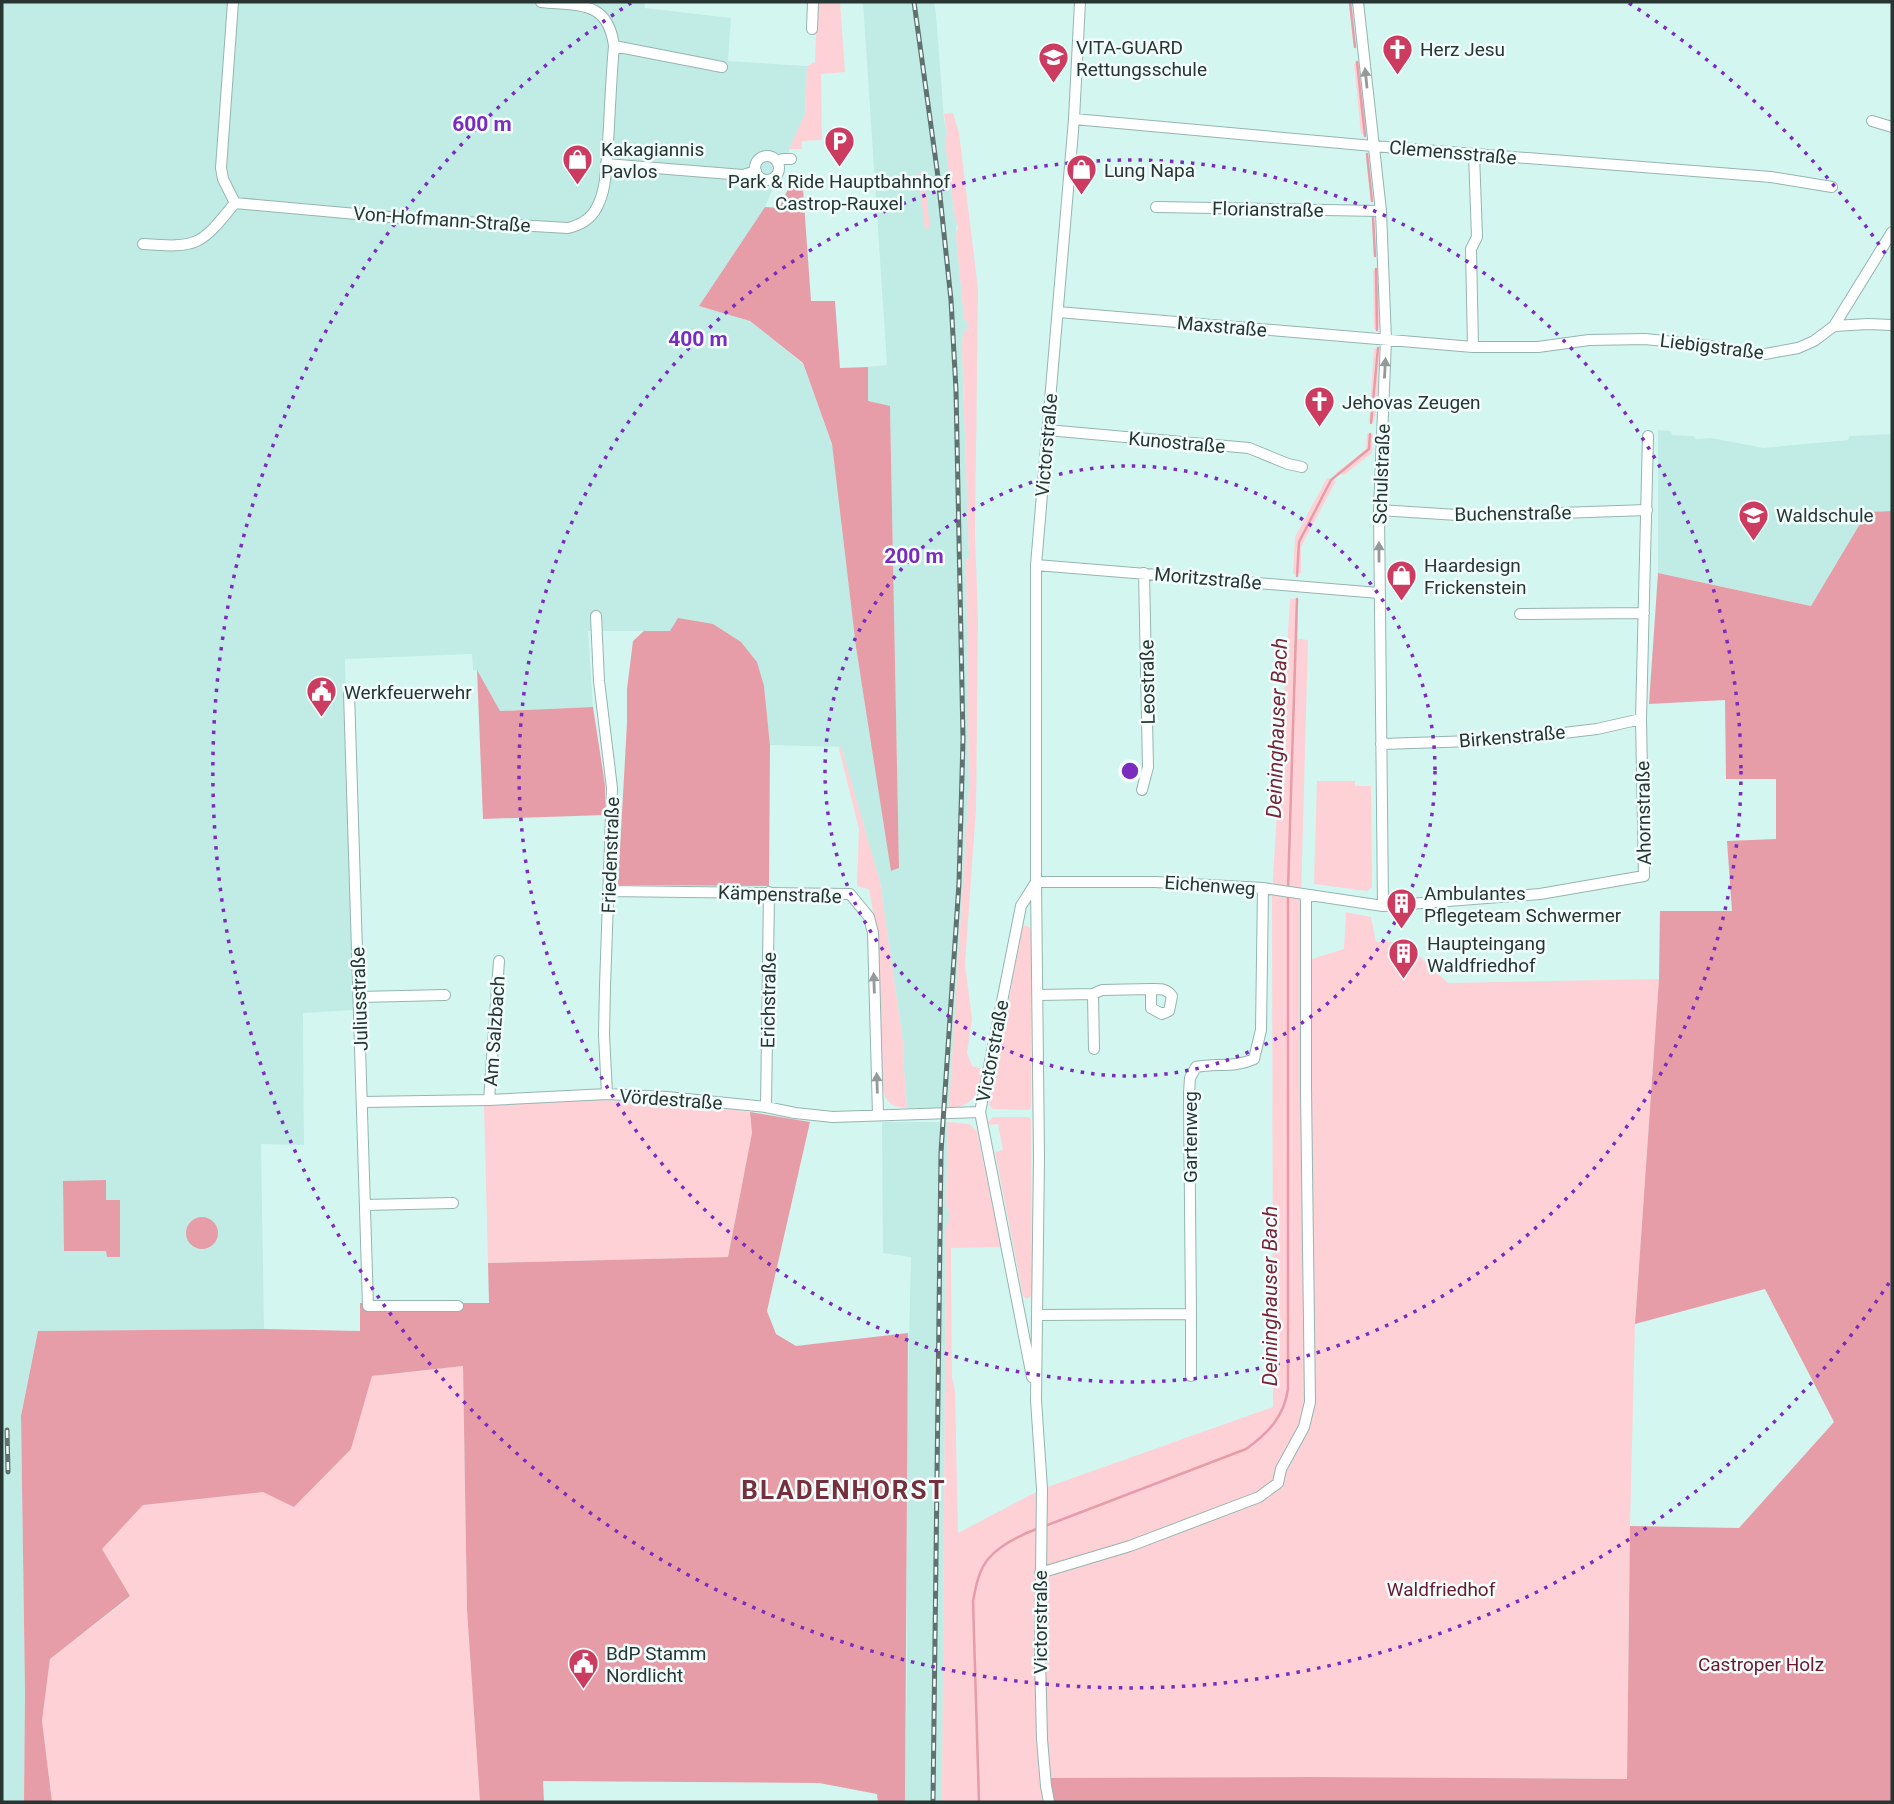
<svg xmlns="http://www.w3.org/2000/svg" width="1894" height="1804" viewBox="0 0 1894 1804" font-family="Roboto,sans-serif">
	<style>
		.built { fill: #c0ece5 }
		.green { fill: #fed1d6 }
		.forest { fill: #e79da8 }
		.water { fill: #e69da7 }
		.lines { fill: none; stroke-linecap: round; stroke-linejoin: round }
		.stream { stroke: #e69da7; stroke-width: 2.5 }
		.minor-casing { stroke: #94b5b0; stroke-width: 12 }
		.minor { stroke: #fff; stroke-width: 10 }
		.rail-casing { stroke: #5f726f; stroke-width: 5 }
		.rail { stroke: #f1fefc; stroke-width: 2.5; stroke-dasharray: 8; stroke-linecap: butt }
		.oneway { fill: #949a99 }
		.ring { fill: none; stroke: #7b2cbf; stroke-width: 3.5; stroke-dasharray: 3.5 7 }
		.labels { text-anchor: middle; stroke-width: 5; stroke-linejoin: round; paint-order: stroke }
		.poi-label { font-size: 19px; fill: #283533; stroke: #f1fefc; text-anchor: start }
		.street-label { font-size: 19px; fill: #283533; stroke: #f1fefc }
		.park-label { font-size: 19px; fill: #6c172e; stroke: #f1fefc }
		.water-label { font-size: 21px; font-style: italic; fill: #792438; stroke: #f1fefc }
		.district-label { font-size: 26px; font-weight: bold; letter-spacing: 2px; fill: #752f3d; stroke: #f1fefc }
		.centre { fill: #7b2cbf; stroke: #f1fefc; stroke-width: 3.5 }
		.ring-label { font-size: 21px; text-anchor: middle; font-weight: bold; fill: #7b2cbf; stroke: #f1fefc; stroke-width: 5; stroke-linejoin: round; paint-order: stroke }
	</style>
	<rect width="100%" height="100%" fill="#d4f6f1"/>
	<!-- built -->
	<path class="built" d="M2 2H644L645 8 731 18 728 61 807 66 805 114 765 207 699 306 750 321 803 364 832 444 856 647 892 871 899 868 890 407 867 402 868 367 887 365 863 2H934L936 14 944 119 947 133 945 141 954 212 957 219 956 235 964 319 967 322V329L963 332 962 347 969 557 966 560 969 786 949 1108H907L903 1056 904 1049 880 882 841 747 770 745 764 686 670 631H588L593 707 499 711 477 671 473 670 472 654 345 659 353 1010 303 1013 304 1145 261 1144 264 1329 38 1331 21 1416 25 1692 24 1802H2Z
		M1658 430 1671 431 1672 435 1694 436 1696 439 1712 438 1763 448 1848 440 1849 436 1892 434V511L1867 512 1811 606 1658 573Z
		M882 1122H948L946 1205 949 1212V1220L946 1227 942 1802H905L907 1659V1428L911 1257 883 1253Z"/>
	<!-- green -->
	<path class="green" d="M817 2H840L845 72 821 74 822 140 802 141V149H789L805 114 807 66 815 62Z
		M1359 62 1367 123 1366 133 1361 134 1354 64Z
		M953 113 959 133 978 289 975 535 978 618 976 809 965 964 972 1019 967 1053 972 1066 983 1069C977 1092 977 1106 949 1108L969 786 966 560 969 557 962 347 963 332 967 329V322L964 319 956 235 958 227 954 212 945 141 947 133 944 114Z
		M918 173H924L930 228 925 229Z
		M1379 269 1381 321 1378 329H1374L1373 270Z
		M1374 349H1379V357L1376 412 1373 423 1369 421Z
		M1367 433 1373 434 1372 453 1344 475 1336 473 1366 449Z
		M1327 478 1336 481 1301 547V573L1293 574 1295 537Z
		M1298 598V639L1308 640 1301 899V959H1312L1344 949 1346 912 1371 917 1376 942H1405L1448 983 1659 979 1635 1324 1630 1526 1627 1779 1311 1777 1052 1802H942L946 1227C950 1218 950 1213 946 1205L948 1122 969 1124 977 1131 1001 1247 951 1248 952 1377 955 1391 958 1533 1042 1489 1273 1407 1272 894 1290 599Z
		M841 746 880 882 904 1049 903 1056 907 1108C893 1107 886 1104 883 1089L876 929 869 889 857 886 859 829 839 749Z
		M1317 781H1355V786H1371L1372 887 1367 891 1314 884Z
		M1024 926H1027L1031 929V1108L1029 1110 993 1109 989 1105 1022 929Z
		M593 1100 673 1102 750 1112 752 1133 728 1257 488 1263 484 1105Z
		M993 1117H1028L1031 1119 1032 1295 1027 1299 1023 1296 995 1152 1003 1150 998 1124 989 1125 988 1122Z
		M463 1366 467 1610 480 1802H52L42 1721 50 1659 130 1597 101 1549 144 1504 351 1449 372 1376Z"/>
	<!-- forest -->
	<path class="forest" d="M788 189H803L811 301H835L840 368 868 367V401L890 406 899 868 891 871 856 647 832 444 803 363 750 321 699 306 765 207 779 208Z
		M1892 511V1802H1052L1049 1778 1311 1777 1627 1779 1630 1526 1739 1528 1834 1422 1765 1289 1635 1324 1659 979 1660 911H1732L1727 841 1776 839V779H1726L1725 700 1649 704 1658 573 1811 606 1867 512Z
		M678 618 713 624 741 642 757 662 764 686 770 745 769 886 618 885 627 723V689L633 641 644 631H670Z
		M477 670 500 711 593 707 605 785V815L483 819Z
		M750 1112 810 1122 767 1311 776 1334 796 1346 908 1333 905 1802H878L877 1794 819 1783 543 1781 544 1802H480L467 1610 463 1366 372 1376 351 1449 294 1507 263 1492 143 1505 102 1549 130 1596 50 1659 42 1721 52 1802H24L25 1692 21 1416 38 1331 264 1329 360 1331V1303H489L488 1263 728 1257 752 1133Z"/>
	<!-- water -->
	<path class="water" d="M106 1180V1200H120V1257H107L106 1251H64L63 1181Z
		M186 1233a16 16 0 1 1 32 0a16 16 0 1 1-32 0Z"/>
	<g class="lines">
		<!-- stream -->
		<path class="stream" d="M1350 2 1355 47
			M1357 62 1365 136
			M1367 154 1372 201
			M1373 217 1375 256
			M1376 269 1377 330
			M1371 423 1378 348
			M1297 576 1299 542 1331 480 1369 449 1370 434
			M1288 889 1297 599
			M32 1449 34 1802
			M1045 1526 1246 1449C1268 1433 1284 1417 1288 1389V896
			M979 1802 973 1601C976 1586 979 1569 989 1558 1000 1545 1023 1534 1039 1528"/>
		<defs>
			<path id="minor" d="M233 2 221 168 223 179 235 203 412 219 568 228C581 225 591 219 597 207 607 189 606 163 608 143 610 111 611 78 614 46 608 0 579 6 541 2
				M1358 2 1381 211 1386 340 1379 510 1383 906
				M812 29 813 2
				M614 46 722 67
				M1074 119 1373 146 1771 177 1832 187
				M1872 121 1892 127
				M755 168a12 12 0 1 1 24 0a12 12 0 1 1-24 0Z
				M777 162 783 159H791
				M606 164 743 175 756 171
				M1156 207 1381 211
				M143 244C198 248 200 246 235 203
				M1058 312 1473 347H1538L1589 340 1645 339 1703 345 1753 353 1765 354 1798 348 1814 341 1834 326 1892 232
				M1834 326 1868 324 1892 325
				M1473 347 1471 249 1477 237 1474 154
				M1047 430 1249 448 1288 464 1302 467
				M1379 510 1473 516 1647 510
				M1036 565 1379 593
				M1520 614 1644 613
				M596 616 599 681 612 788 605 986 604 1035 607 1094
				M349 692 368 1306H458
				M1381 744 1505 740 1597 729 1641 719
				M1142 790 1148 767 1144 573
				M1036 882H1155L1263 888 1383 906 1540 894 1644 876 1641 719 1648 436
				M608 891 850 894 869 917 873 933 878 1115
				M1093 994 1094 1049
				M1038 995 1093 994 1102 990 1151 989V1008L1162 1014 1169 1011 1172 996C1166 988 1160 989 1151 989
				M359 997 445 995
				M489 1100 499 961
				M362 1102 489 1100 607 1094 667 1097 766 1107 795 1113 833 1117 980 1112
				M766 1107 769 892
				M365 1205 453 1203
				M1191 1314V1376
				M1038 1315 1191 1314 1189 1093 1190 1078 1196 1067C1216 1063 1235 1068 1254 1059L1261 1030 1263 888
				M1032 1377 980 1112 1021 906 1036 882
				M1040 1573 1130 1546 1259 1497 1278 1483 1281 1469 1304 1427 1310 1402 1306 1089V895
				M1049 1802 1046 1786 1042 1739 1040 1656 1042 1489 1036 1400 1039 1157 1036 882V565L1074 119 1080 2"/>
		</defs>
		<!-- minor casing -->
		<use href="#minor" class="minor-casing"/>
		<!-- minor -->
		<use href="#minor" class="minor"/>
		<defs>
			<path id="rail" d="M914 2 938 177 951 300 956 390 963 739 959 883 941 1152 933 1802
				M7 1430 8 1472"/>
		</defs>
		<!-- rail casing -->
		<use href="#rail" class="rail-casing"/>
		<!-- rail -->
		<use href="#rail" class="rail"/>
	</g>
	<!-- one-way arrows -->
	<defs><path id="oneway-solid" d="M-6-.8H1V-3.2L6.5 0L1 3.2V.8H-6Z" transform="scale(1.75)"/></defs>
	<g class="oneway">
		<use href="#oneway-solid" transform="translate(1366 78) rotate(-96)"/>
		<use href="#oneway-solid" transform="translate(1385 368) rotate(-87)"/>
		<use href="#oneway-solid" transform="translate(1379 552) rotate(-90)"/>
		<use href="#oneway-solid" transform="translate(874 983) rotate(-92)"/>
		<use href="#oneway-solid" transform="translate(877 1083) rotate(-92)"/>
	</g>
	<!-- distance rings -->
	<g class="ring">
		<circle cx="1130" cy="771" r="305"/>
		<circle cx="1130" cy="771" r="611"/>
		<path d="M1889 1283A916 916 0 1 1 631 3M1629 3A916 916 0 0 1 1889 259"/>
	</g>
	<!-- icons -->
	<defs>
		<symbol id="church-pin" viewBox="-11 -11 22 30"><path d="M0 17L-7.5 6A9.5 9.5 0 1 1 7.5 6Z" fill="#cb3c60" stroke="#f1fefc"/><path d="M-1.2-6h2.4v3.5h3.3v2.4h-3.3V6h-2.4V-.1h-3.3v-2.4h3.3Z" fill="#fff"/></symbol>
		<symbol id="school-pin" viewBox="-11 -11 22 30"><path d="M0 17L-7.5 6A9.5 9.5 0 1 1 7.5 6Z" fill="#cb3c60" stroke="#f1fefc"/><path d="M0-5L7-2L0 1L-7-2ZM-4 1L0 2.5L4 1V4Q0 6-4 4Z" fill="#fff"/></symbol>
		<symbol id="parking-pin" viewBox="-11 -11 22 30"><path d="M0 17L-7.5 6A9.5 9.5 0 1 1 7.5 6Z" fill="#cb3c60" stroke="#f1fefc"/><path d="M-3.5-5.5H1a3.5 3.5 0 0 1 0 7H-1V5.5H-3.5ZM-1-3.4V-.6H.8a1.4 1.4 0 0 0 0-2.8Z" fill="#fff"/></symbol>
		<symbol id="shop-pin" viewBox="-11 -11 22 30"><path d="M0 17L-7.5 6A9.5 9.5 0 1 1 7.5 6Z" fill="#cb3c60" stroke="#f1fefc"/><path d="M-5-2.5h2.3a2.7 3.5 0 0 1 5.4 0H5L5.5 6h-11ZM-1.5-2.5h3a1.5 2.3 0 0 0-3 0Z" fill="#fff"/></symbol>
		<symbol id="civic-pin" viewBox="-11 -11 22 30"><path d="M0 17L-7.5 6A9.5 9.5 0 1 1 7.5 6Z" fill="#cb3c60" stroke="#f1fefc"/><path d="M-.6-6.5H3V-4.5H.6V-3L4-1V1h2V6H-6V1h2V-1L-.6-3ZM-1.2 2.5V6h2.4V2.5Z" fill="#fff"/></symbol>
		<symbol id="building-pin" viewBox="-11 -11 22 30"><path d="M0 17L-7.5 6A9.5 9.5 0 1 1 7.5 6Z" fill="#cb3c60" stroke="#f1fefc"/><path d="M-4-6H4V6H1V3H-1V6H-4ZM-2.5-4.3h1.7v1.8h-1.7ZM.8-4.3h1.7v1.8H.8ZM-2.5-1h1.7V.8h-1.7ZM.8-1h1.7V.8H.8Z" fill="#fff"/></symbol>
	</defs>
	<g fill-rule="evenodd">
		<use href="#church-pin" x="1380" y="32" width="35" height="47"/>
		<use href="#school-pin" x="1036" y="40" width="35" height="47"/>
		<use href="#parking-pin" x="822" y="124" width="35" height="47"/>
		<use href="#shop-pin" x="560" y="142" width="35" height="47"/>
		<use href="#shop-pin" x="1064" y="152" width="35" height="47"/>
		<use href="#church-pin" x="1302" y="384" width="35" height="47"/>
		<use href="#school-pin" x="1736" y="498" width="35" height="47"/>
		<use href="#shop-pin" x="1384" y="558" width="35" height="47"/>
		<use href="#civic-pin" x="304" y="674" width="35" height="47"/>
		<use href="#building-pin" x="1384" y="886" width="35" height="47"/>
		<use href="#building-pin" x="1386" y="936" width="35" height="47"/>
		<use href="#civic-pin" x="566" y="1646" width="35" height="47"/>
	</g>
	<g class="labels">
		<!-- poi labels -->
		<g class="poi-label">
			<text x="1076" y="54">VITA-GUARD<tspan x="1076" dy="22">Rettungsschule</tspan></text>
			<text x="1420" y="56">Herz Jesu</text>
			<text x="601" y="156">Kakagiannis<tspan x="601" dy="22">Pavlos</tspan></text>
			<text x="1104" y="177">Lung Napa</text>
			<text x="839" y="188" text-anchor="middle">Park &amp; Ride Hauptbahnhof<tspan x="839" dy="22">Castrop-Rauxel</tspan></text>
			<text x="1342" y="409">Jehovas Zeugen</text>
			<text x="1776" y="522">Waldschule</text>
			<text x="1424" y="572">Haardesign<tspan x="1424" dy="22">Frickenstein</tspan></text>
			<text x="344" y="699">Werkfeuerwehr</text>
			<text x="1424" y="900">Ambulantes<tspan x="1424" dy="22">Pflegeteam Schwermer</tspan></text>
			<text x="1427" y="950">Haupteingang<tspan x="1427" dy="22">Waldfriedhof</tspan></text>
			<text x="606" y="1660">BdP Stamm<tspan x="606" dy="22">Nordlicht</tspan></text>
		</g>
		<!-- street labels -->
		<g class="street-label">
			<text transform="translate(1453 152) rotate(5)" y="7">Clemensstraße</text>
			<text transform="translate(1268 209) rotate(1)" y="7">Florianstraße</text>
			<text transform="translate(442 219) rotate(4)" y="7">Von-Hofmann-Straße</text>
			<text transform="translate(1222 326) rotate(5)" y="7">Maxstraße</text>
			<text transform="translate(1712 346) rotate(7)" y="7">Liebigstraße</text>
			<text transform="translate(1177 442) rotate(5)" y="7">Kunostraße</text>
			<text transform="translate(1046 445) rotate(-85)" y="7">Victorstraße</text>
			<text transform="translate(1381 474) rotate(-88)" y="7">Schulstraße</text>
			<text transform="translate(1513 513) rotate(-1)" y="7">Buchenstraße</text>
			<text transform="translate(1208 578) rotate(5)" y="7">Moritzstraße</text>
			<text transform="translate(1147 682) rotate(-91)" y="7">Leostraße</text>
			<text transform="translate(1512 736) rotate(-5)" y="7">Birkenstraße</text>
			<text transform="translate(1643 813) rotate(-91)" y="7">Ahornstraße</text>
			<text transform="translate(610 855) rotate(-88)" y="7">Friedenstraße</text>
			<text transform="translate(1210 885) rotate(4)" y="7">Eichenweg</text>
			<text transform="translate(780 894) rotate(2)" y="7">Kämpenstraße</text>
			<text transform="translate(359 999) rotate(-92)" y="7">Juliusstraße</text>
			<text transform="translate(768 1000) rotate(-89)" y="7">Erichstraße</text>
			<text transform="translate(494 1031) rotate(-86)" y="7">Am Salzbach</text>
			<text transform="translate(992 1051) rotate(-79)" y="7">Victorstraße</text>
			<text transform="translate(671 1099) rotate(4)" y="7">Vördestraße</text>
			<text transform="translate(1190 1137) rotate(-90)" y="7">Gartenweg</text>
			<text transform="translate(1040 1622) rotate(-90)" y="7">Victorstraße</text>
		</g>
		<!-- park labels -->
		<g class="park-label">
			<text x="1441" y="1596">Waldfriedhof</text>
			<text x="1761" y="1671">Castroper Holz</text>
		</g>
		<!-- water labels -->
		<g class="water-label">
			<text transform="translate(1277 728) rotate(-88)" y="7">Deininghauser Bach</text>
			<text transform="translate(1270 1296) rotate(-90)" y="7">Deininghauser Bach</text>
		</g>
		<!-- district labels -->
		<g class="district-label">
			<text x="844" y="1499">BLADENHORST</text>
		</g>
	</g>
	<circle cx="1130" cy="771" r="10" class="centre"/>
	<g class="ring-label">
		<text x="482" y="131">600 m</text>
		<text x="698" y="346">400 m</text>
		<text x="914" y="563">200 m</text>
	</g>
	<!-- border -->
	<rect width="1894" height="1804" fill="none" stroke="#283533" stroke-width="7"/>
</svg>
